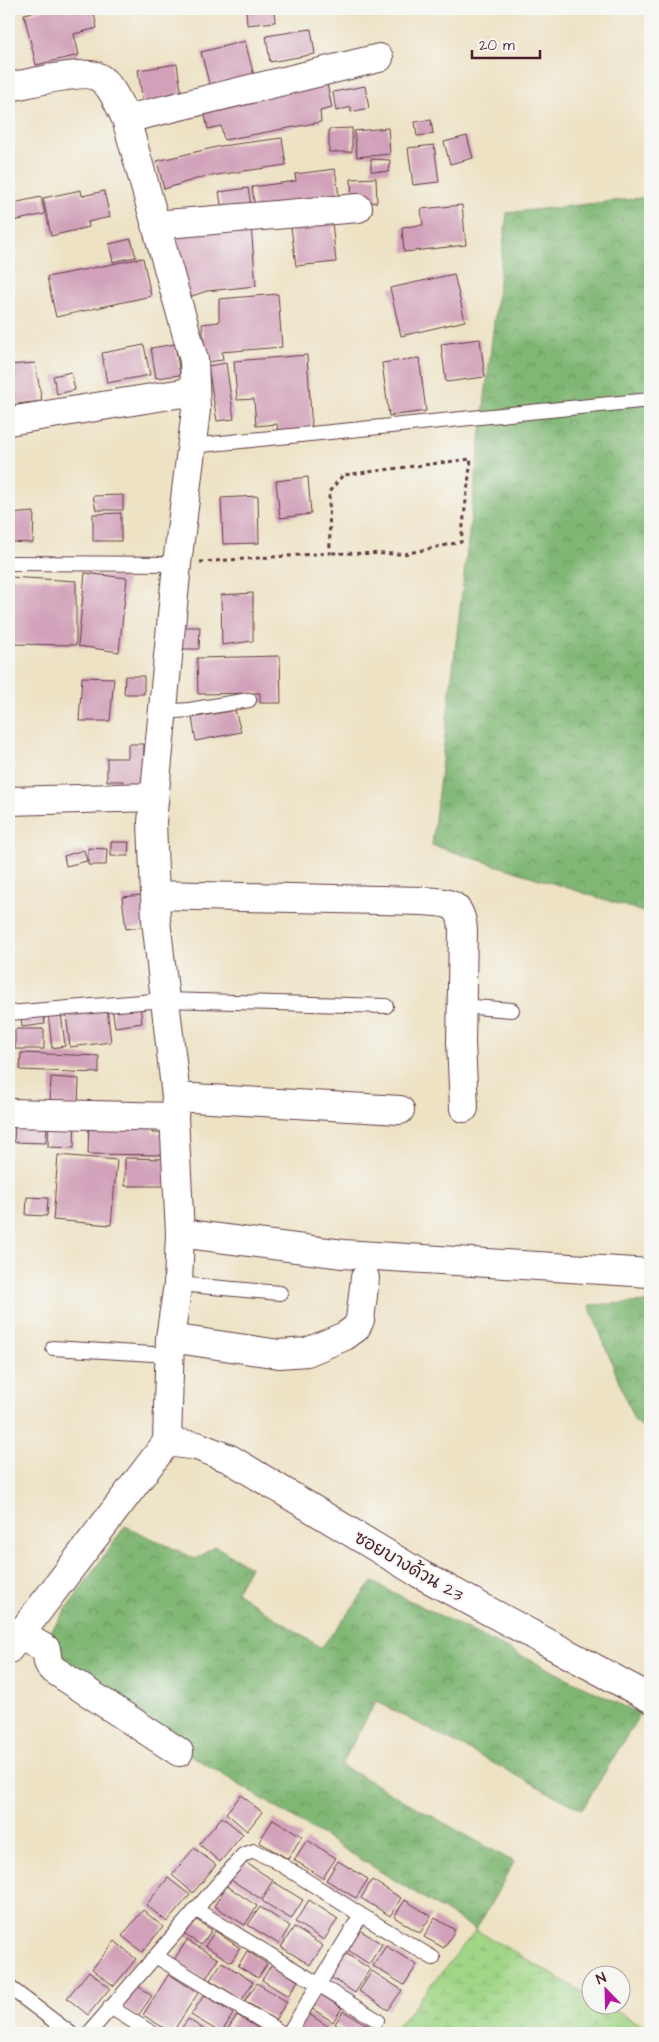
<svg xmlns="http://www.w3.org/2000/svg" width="659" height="2042" viewBox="0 0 659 2042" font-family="'Architects Daughter','Playpen Sans Thai',sans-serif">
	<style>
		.forest { fill: url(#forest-crowns); stroke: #656b50 }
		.wetland { fill: url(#wetland-marsh); stroke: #767a59 }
		.building { fill: #d1a1b9 }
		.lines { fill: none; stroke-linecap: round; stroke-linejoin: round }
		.lane-casing { stroke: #623c42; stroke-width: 16 }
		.street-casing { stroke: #623c42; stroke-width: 30 }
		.path { stroke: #623c42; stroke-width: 3; stroke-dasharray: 4 4; stroke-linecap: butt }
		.lane { stroke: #fff; stroke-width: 14 }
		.street { stroke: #fff; stroke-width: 28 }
		.labels { text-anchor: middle; stroke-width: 4; stroke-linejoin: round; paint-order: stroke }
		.street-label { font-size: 18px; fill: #4a1f2b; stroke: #f6f6f2 }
	</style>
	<defs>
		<pattern id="forest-crowns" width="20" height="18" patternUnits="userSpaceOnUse" patternTransform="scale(1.25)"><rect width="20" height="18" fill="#80b774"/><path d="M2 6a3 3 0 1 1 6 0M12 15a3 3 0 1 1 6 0" fill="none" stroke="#6b945f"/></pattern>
		<pattern id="wetland-marsh" width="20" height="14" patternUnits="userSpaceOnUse" patternTransform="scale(1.25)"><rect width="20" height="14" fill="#a1d687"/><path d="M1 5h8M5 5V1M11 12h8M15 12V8" fill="none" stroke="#8cb775"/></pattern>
	</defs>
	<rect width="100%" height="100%" fill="#f6f6f2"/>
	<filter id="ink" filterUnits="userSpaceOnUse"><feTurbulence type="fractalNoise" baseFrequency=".02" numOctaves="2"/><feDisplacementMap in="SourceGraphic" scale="10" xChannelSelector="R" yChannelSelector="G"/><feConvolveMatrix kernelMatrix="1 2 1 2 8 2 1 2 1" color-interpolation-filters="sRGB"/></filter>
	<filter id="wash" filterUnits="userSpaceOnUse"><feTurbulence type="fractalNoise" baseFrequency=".0096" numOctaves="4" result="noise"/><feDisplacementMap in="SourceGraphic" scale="20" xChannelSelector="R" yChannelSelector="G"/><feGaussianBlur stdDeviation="1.12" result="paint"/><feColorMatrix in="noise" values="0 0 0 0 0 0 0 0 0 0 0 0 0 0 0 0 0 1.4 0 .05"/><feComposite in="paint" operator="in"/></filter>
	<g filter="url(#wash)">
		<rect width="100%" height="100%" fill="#ede2c4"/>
		<!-- forest -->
		<path class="forest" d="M650 197V914L432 845 507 213Z
			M650 1302V1431L635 1422 589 1305Z
			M125 1526 196 1559 215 1546 250 1567 236 1592 321 1648 372 1582 640 1714 582 1810 376 1701 341 1765 514 1862 476 1930 44 1665V1641Z"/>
		<!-- wetland -->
		<path class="wetland" d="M476 1930 591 1997 592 2004 605 2005 650 2030V2033H392Z"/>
		<g id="blocks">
			<!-- building -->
			<path class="building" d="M48 9H93L97 28 74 34 79 55 36 65 24 14Z
				M246 9H274L275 22 247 25Z
				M311 29 315 54 270 62 266 36Z
				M245 41 254 76 210 87 201 52Z
				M177 64 182 97 143 103 138 70Z
				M327 84 332 108 320 111 321 122 224 140 221 126 208 129 203 107Z
				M365 86 369 108 351 112V107L336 111 333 92Z
				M431 120 433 134 417 136 415 122Z
				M352 128V152H329V129Z
				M388 128 390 154 357 157 354 131Z
				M467 136 473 158 450 164 444 142Z
				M282 138 286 165 203 177 164 189 157 161 221 146Z
				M434 145 439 182 413 185 408 148Z
				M371 159 390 160 389 172 371 171Z
				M335 169 340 203 255 209 252 187 296 181 295 174Z
				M376 178 377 202 352 203 351 179Z
				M248 188 252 212 223 216 219 192Z
				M81 190 82 196 104 191 110 217 88 222 89 227 51 236 43 198Z
				M41 197 45 214 9 222V204Z
				M462 205 466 245 404 252 402 227 423 225 421 209Z
				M332 222 336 262 296 266 291 227Z
				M251 226 256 286 207 291 186 298 167 236Z
				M131 239 136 257 113 262 109 244Z
				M143 258 151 296 56 317 47 277Z
				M454 274 465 321 401 336 390 288Z
				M278 294 282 347 222 352 223 360 206 362 202 324 219 322V299Z
				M480 339 485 377 446 382 441 344Z
				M175 344 180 375 156 378 151 348Z
				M144 345 150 375 107 383 102 353Z
				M307 355 312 430 278 433 277 424 256 426 254 399 237 400 234 361Z
				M419 358 426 411 389 416 382 363Z
				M35 363 42 401 9 405V365Z
				M226 363 234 419 217 421 208 366Z
				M71 372 75 390 57 394 53 376Z
				M308 477 311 514 280 518 276 481Z
				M123 495V510H96L93 496Z
				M258 496 259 543 223 544 221 498Z
				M34 512 33 543 9 542V514Z
				M121 513V541H93V514Z
				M85 573 127 578 119 652 78 646Z
				M9 577 76 581V645L9 644Z
				M253 593V641L222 645 221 595Z
				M181 627H200L199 649H181Z
				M280 656 281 703H260V693L198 694 197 658Z
				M125 676H144V694H124Z
				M82 677 114 678 110 721H79Z
				M235 710 241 732 196 741 192 718Z
				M128 744H144L143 794H123V781H107V758H128Z
				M111 842H129L128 856H111Z
				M88 848 107 849 106 865H88Z
				M84 850 87 861 66 866 64 856Z
				M142 895 147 926 126 929 122 897Z
				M140 1004 142 1023 115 1027 112 1008Z
				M107 1009 111 1042 70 1047 66 1014Z
				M61 1012 65 1046 52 1048 48 1013Z
				M44 1013 45 1024 22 1027 21 1016Z
				M15 1029H44V1049H15Z
				M9 1035H10L12 1065H9Z
				M21 1053 99 1056V1073L20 1070Z
				M51 1077 79 1079 78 1106 50 1105Z
				M49 1115 75 1116 74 1148 48 1147Z
				M15 1121 47 1122 46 1143 14 1142Z
				M89 1121 152 1122V1133H165V1155L88 1154Z
				M58 1155 117 1160 111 1225 53 1220Z
				M125 1158 166 1159V1186H125Z
				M27 1197 48 1198 47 1216 26 1215Z
				M241 1795 262 1812 247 1831 226 1813Z
				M222 1817 243 1834 220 1862 199 1844Z
				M273 1819 302 1836 288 1859 259 1842Z
				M307 1840 336 1858 323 1878 294 1860Z
				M194 1848 216 1865 193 1893 172 1875Z
				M240 1859 273 1880 261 1899 228 1878Z
				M338 1861 368 1879 356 1898 326 1880Z
				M168 1878 190 1895 167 1922 146 1905Z
				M372 1880 401 1898 390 1916 361 1898Z
				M274 1882 303 1900 291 1919 262 1901Z
				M227 1886 257 1906 245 1925 214 1906Z
				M309 1900 338 1919 324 1940 295 1922Z
				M405 1900 431 1916 420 1933 394 1917Z
				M260 1907 290 1926 279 1944 248 1925Z
				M143 1910 163 1927 142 1952 122 1936Z
				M192 1917 212 1930 201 1945 182 1933Z
				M435 1918 455 1930 444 1948 424 1937Z
				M294 1927 323 1946 310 1965 281 1947Z
				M355 1927 382 1944 369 1964 342 1946Z
				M215 1931 240 1948 231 1962 205 1946Z
				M187 1940 218 1959 205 1980 174 1960Z
				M115 1941 136 1959 114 1986 92 1969Z
				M386 1946 417 1965 404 1985 373 1966Z
				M341 1950 370 1969 355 1993 326 1974Z
				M247 1951 267 1964 258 1978 238 1966Z
				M222 1962 253 1982 242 2000 210 1980Z
				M272 1964 298 1981 288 1996 262 1980Z
				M89 1971 110 1988 88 2015 67 1998Z
				M372 1971 402 1990 388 2010 359 1991Z
				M169 1974 198 1993 172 2033 143 2015Z
				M257 1983 287 2002 275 2020 245 2001Z
				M135 1984 152 1996 137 2017 120 2005Z
				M320 1994 342 2008 333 2022 311 2008Z
				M204 1995 233 2014 221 2033 191 2015Z
				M304 2011 329 2027 325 2033H298L292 2029Z
				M343 2011 369 2026 364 2033H350L335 2024Z
				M237 2015 266 2033H225Z
				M188 2019 210 2033H178Z
				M42 2027 50 2033H36Z"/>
		</g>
	</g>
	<g filter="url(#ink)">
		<use href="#blocks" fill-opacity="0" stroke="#623c42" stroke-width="1"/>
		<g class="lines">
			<defs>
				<path id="lane" d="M191 446 650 400
					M9 563 177 564
					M162 712 189 710 249 700
					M461 1006 512 1010
					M9 1013 165 1000 386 1006
					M178 1284 280 1293
					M53 1348 169 1355
					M195 1909 377 2020
					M157 1957 282 2033
					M9 1987 70 2033
					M110 2007 152 2033
					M89 2033 243 1855 254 1851 274 1860 361 1915 433 1958
					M289 2033 361 1915"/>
				<path id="street" d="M9 87C26 84 85 69 98 77 112 85 119 105 126 119L194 360 196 410 177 564 152 822 156 920 176 1097 174 1117 180 1233 178 1284 170 1338 167 1442 9 1649
					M126 119 379 58
					M155 225 358 208
					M9 421 195 391
					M9 801 153 797
					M156 895 423 901C448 903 461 901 463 930L461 1043 464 1108
					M176 1097 400 1110
					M9 1113 174 1117
					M180 1233 343 1254 650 1273
					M170 1338 279 1354 307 1352 345 1336 356 1328 360 1320 365 1278
					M167 1442 197 1446 230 1459 420 1574 650 1698
					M20 1634 46 1649 48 1662 51 1668 179 1752"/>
			</defs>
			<!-- lane casing -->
			<use href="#lane" class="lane-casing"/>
			<!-- street casing -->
			<use href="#street" class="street-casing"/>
			<!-- path -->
			<path class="path" d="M200 562 330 553 329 492 343 475 471 459 461 542 404 554 330 553"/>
			<!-- lane -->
			<use href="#lane" class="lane"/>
			<!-- street -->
			<use href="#street" class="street"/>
		</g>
	</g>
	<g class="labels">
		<!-- street labels -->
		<g class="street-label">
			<text transform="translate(409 1566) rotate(30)" y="6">ซอยบางด้วน 23</text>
		</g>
	</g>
	<!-- margin -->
	<rect width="659" height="2042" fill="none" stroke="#f6f6f2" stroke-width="30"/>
	<!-- north arrow -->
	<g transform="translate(606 1990) rotate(337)"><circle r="24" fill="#f6f6f2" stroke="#b1a0a2"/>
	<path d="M0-4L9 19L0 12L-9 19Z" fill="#b5179e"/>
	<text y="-8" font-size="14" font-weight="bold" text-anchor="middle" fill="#4a1f2b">N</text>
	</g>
	<!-- scale -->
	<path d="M472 50v8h68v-8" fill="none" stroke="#4a1f2b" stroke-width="2.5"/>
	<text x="479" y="50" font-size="15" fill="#4a1f2b" stroke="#f6f6f2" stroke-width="4" paint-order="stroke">20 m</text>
</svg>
